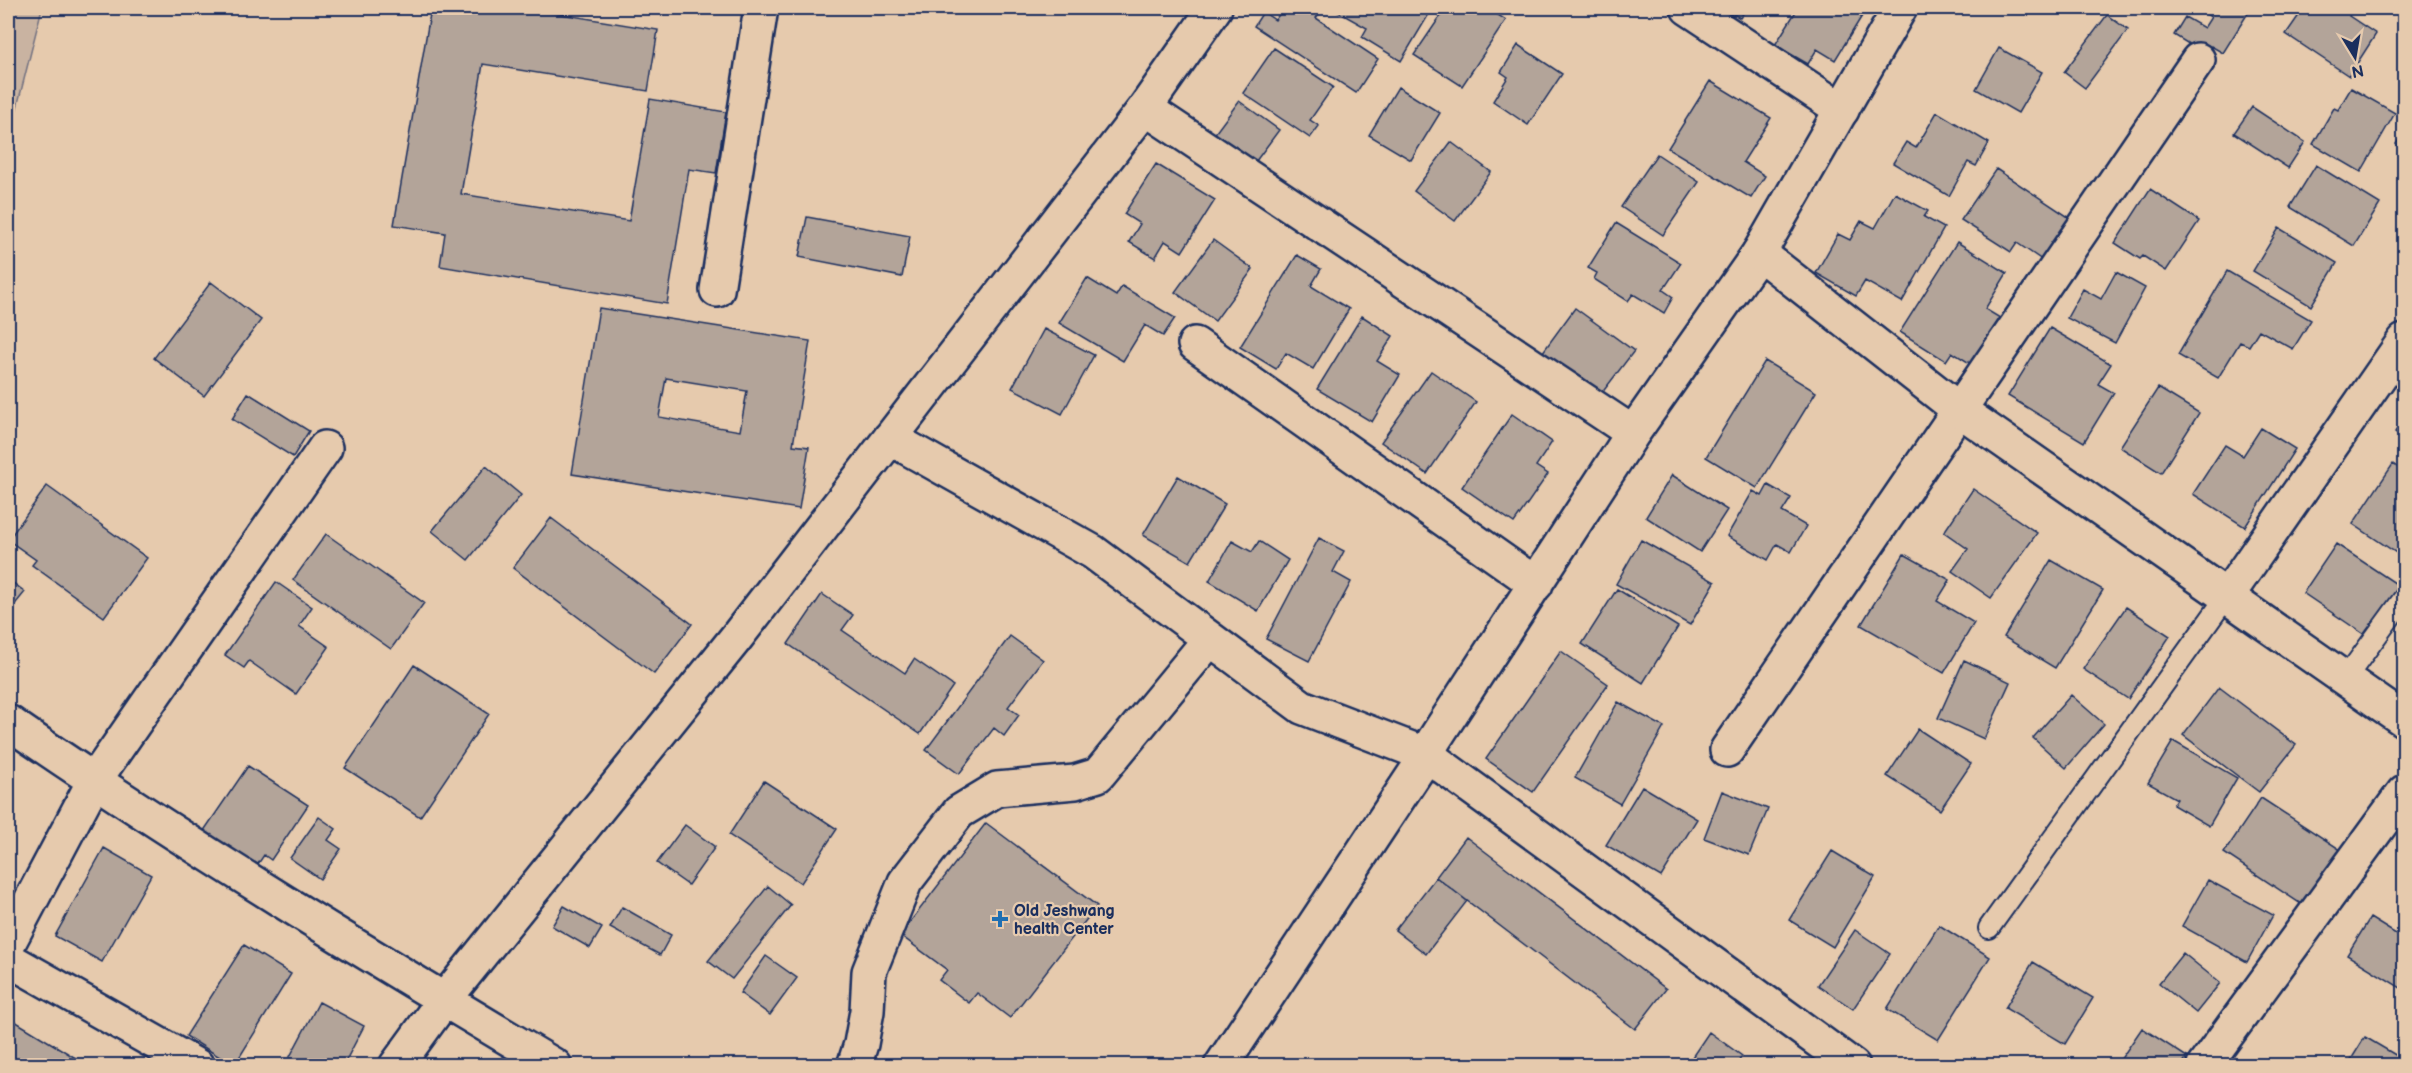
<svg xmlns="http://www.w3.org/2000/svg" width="2412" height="1073" viewBox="0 0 2412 1073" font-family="'Balsamiq Sans',sans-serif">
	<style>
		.green { fill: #c9b3a1; stroke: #727180; stroke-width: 1.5 }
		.building { fill: #b3a499; stroke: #1b2f5e; stroke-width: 1.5; fill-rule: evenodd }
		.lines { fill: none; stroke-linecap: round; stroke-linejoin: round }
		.lane-casing { stroke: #1b2f5e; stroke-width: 24 }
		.street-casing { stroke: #1b2f5e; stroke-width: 38 }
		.secondary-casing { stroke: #1b2f5e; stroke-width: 38 }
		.lane { stroke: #e6caad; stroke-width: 20 }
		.street { stroke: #e6caad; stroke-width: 33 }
		.secondary { stroke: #e6caad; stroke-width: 33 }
		.poi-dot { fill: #1f6fb2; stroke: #e6caad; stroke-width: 2 }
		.labels { text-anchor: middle; stroke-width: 4.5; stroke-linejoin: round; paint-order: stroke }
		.poi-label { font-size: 16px; font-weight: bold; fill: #1b2f5e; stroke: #e6caad; text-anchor: start }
	</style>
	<rect width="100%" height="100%" fill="#e6caad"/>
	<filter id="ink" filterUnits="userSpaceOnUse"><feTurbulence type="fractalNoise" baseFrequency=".0167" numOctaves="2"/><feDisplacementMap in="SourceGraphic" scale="12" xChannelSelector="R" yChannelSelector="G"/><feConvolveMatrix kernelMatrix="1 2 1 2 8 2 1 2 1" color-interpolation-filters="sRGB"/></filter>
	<g filter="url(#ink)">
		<!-- green -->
		<path class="green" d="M8 8H42L8 143Z"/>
		<!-- building -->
		<path class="building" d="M431 8H524L658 30 648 91 483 64 461 194 629 221 650 99 726 112 716 173 689 169 667 304 440 266 445 233 394 225Z
			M1284 8H1323L1316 18 1378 59 1356 93 1254 26 1263 12 1275 20Z
			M1331 8H1430L1432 9 1401 61 1362 37 1367 28Z
			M1446 8H1452L1458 11 1461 8H1487L1506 20 1462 86 1414 55Z
			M1724 8H1747L1740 18Z
			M1798 8H1859L1865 11 1835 60 1817 49 1808 64 1775 45Z
			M2196 8H2239L2248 13 2223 53 2211 46 2205 54 2174 35 2185 17 2204 28 2211 17Z
			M2304 8H2350L2353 9 2349 16 2376 34 2349 76 2286 34Z
			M2107 15 2128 30 2085 88 2064 72Z
			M1518 45 1562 74 1528 125 1493 101 1508 77 1501 72Z
			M1274 48 1333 87 1310 120 1319 126 1310 138 1243 93Z
			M1999 48 2042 72 2018 113 1976 89Z
			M1710 81 1771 118 1743 162 1765 176 1751 198 1668 148Z
			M1398 87 1440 113 1411 160 1369 135Z
			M2351 88 2395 113 2361 172 2313 144 2334 108 2338 110Z
			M1239 101 1279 130 1250 169 1210 140Z
			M2252 107 2305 142 2288 168 2234 133Z
			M1937 112 1989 143 1976 166 1968 162 1949 196 1893 163 1906 142 1916 148Z
			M2404 132V150L2396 144Z
			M1451 142 1491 172 1455 221 1414 191Z
			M1657 154 1699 182 1663 235 1621 207Z
			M1156 164 1215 200 1182 252 1165 241 1155 258 1129 242 1140 224 1124 214Z
			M2316 165 2380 204 2354 246 2290 207Z
			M1996 169 2070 218 2042 260 2017 243 2011 252 1961 220Z
			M2150 189 2199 221 2166 271 2143 256 2140 259 2115 243Z
			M1895 193 1928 211 1924 217 1944 228 1902 302 1865 281 1856 296 1816 273 1838 234 1850 240 1861 221 1875 228Z
			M807 217 910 236 902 277 799 257Z
			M1616 223 1681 263 1663 290 1673 297 1664 313 1633 294 1628 301 1594 279 1597 273 1588 268Z
			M2279 228 2337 263 2311 306 2253 271Z
			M1213 240 1253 269 1215 321 1175 292Z
			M1957 242 2007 273 1985 309 2000 318 1971 364 1952 352 1946 361 1900 332Z
			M1297 255 1321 269 1311 286 1349 309 1313 369 1286 353 1276 369 1240 347Z
			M2227 271 2311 320 2293 349 2259 330 2249 346 2240 342 2218 378 2178 355Z
			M2116 272 2145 288 2115 343 2067 318 2083 289 2101 299Z
			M1087 278 1116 296 1122 286 1175 318 1163 336 1145 325 1123 361 1059 323Z
			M211 282 261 320 204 396 154 358Z
			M599 308 810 341 793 445 809 447 799 509 572 474ZM666 378 747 391 740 431 659 417Z
			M1575 308 1634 351 1595 402 1537 360Z
			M1362 316 1393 336 1377 361 1400 375 1372 422 1317 389Z
			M2050 328 2111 364 2098 384 2114 393 2084 442 2008 396Z
			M1044 329 1094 355 1062 414 1012 388Z
			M1765 361 1816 392 1757 488 1706 457Z
			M1431 371 1476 402 1427 474 1381 442Z
			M2158 388 2199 413 2161 473 2120 447Z
			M248 393 309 431 293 457 232 419Z
			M1512 414 1552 442 1536 466 1548 474 1514 523 1462 487Z
			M2404 417V438L2395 432Z
			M2261 428 2295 449 2245 527 2193 494 2225 445 2243 456Z
			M2393 464 2404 472V558L2353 524Z
			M486 466 521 495 468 560 432 531Z
			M1672 475 1727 510 1700 552 1646 517Z
			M1178 476 1225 504 1190 562 1143 535Z
			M1768 485 1791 498 1782 512 1806 526 1791 552 1777 544 1768 560 1727 536 1753 491 1762 496Z
			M47 486 147 558 104 617 32 565 36 560 8 540Z
			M1973 489 2037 533 1991 598 1952 571 1968 549 1944 532Z
			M551 518 692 624 654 674 513 568Z
			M326 534 424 603 391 649 293 580Z
			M1319 538 1344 551 1333 572 1351 582 1309 661 1266 639Z
			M1641 540 1715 582 1690 625 1616 584Z
			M1232 541 1252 552 1259 541 1288 560 1258 611 1209 581Z
			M2336 544 2401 587 2368 637 2303 593Z
			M1904 554 1950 580 1937 601 1974 623 1944 673 1861 625Z
			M2051 560 2103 590 2055 668 2004 637Z
			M8 579 25 592 8 613Z
			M276 582 312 607 299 626 329 647 296 694 249 661 244 668 225 655Z
			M1617 589 1678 627 1643 683 1582 644Z
			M822 594 853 615 842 630 905 673 914 659 953 686 920 734 788 644Z
			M2126 607 2170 636 2128 699 2083 669Z
			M1010 636 1043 660 1008 707 1019 715 1004 736 994 728 959 774 926 750Z
			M1561 651 1608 684 1533 792 1486 759Z
			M1964 660 2010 682 1984 739 1938 718Z
			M414 665 489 714 420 817 345 768Z
			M2219 687 2296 745 2259 792 2183 735Z
			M2071 695 2104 724 2066 768 2033 738Z
			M1618 702 1664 727 1620 804 1575 778Z
			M1918 729 1971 764 1940 810 1887 776Z
			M2173 741 2237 778 2209 826 2173 805 2177 799 2148 783Z
			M248 766 308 805 271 860 264 855 256 867 203 832Z
			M764 781 837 829 801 883 729 835Z
			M1642 786 1697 819 1661 877 1606 845Z
			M1722 791 1768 809 1749 855 1704 838Z
			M2261 798 2347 854 2310 910 2224 853Z
			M319 817 336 829 328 840 341 849 320 879 290 858Z
			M986 823 1097 906 1010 1018 977 993 969 1003 939 980 947 970 900 935Z
			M685 825 715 847 688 885 657 863Z
			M1466 837 1666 989 1635 1029 1436 877Z
			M104 848 151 875 102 962 55 936Z
			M1832 851 1875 877 1833 947 1789 920Z
			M1436 877 1467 901 1426 954 1395 930Z
			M2208 880 2273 915 2247 962 2182 926Z
			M768 886 791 905 732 979 708 961Z
			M2404 892V908L2397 903Z
			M564 906 602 928 590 948 552 926Z
			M622 907 671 935 660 955 610 928Z
			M2370 918 2404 939V990L2347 955Z
			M1939 925 1990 957 1938 1040 1887 1009Z
			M1855 930 1890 954 1853 1009 1818 985Z
			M244 945 291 974 234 1066 186 1036Z
			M2183 953 2220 983 2196 1013 2159 983Z
			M766 956 797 978 770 1015 740 993Z
			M2033 962 2093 998 2065 1044 2005 1008Z
			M319 1002 364 1026 343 1066H285Z
			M13 1020 79 1060 75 1066H8V1029Z
			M2142 1028 2187 1057 2181 1066H2116Z
			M1709 1032 1742 1056 1736 1066H1686Z
			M2365 1037 2404 1060V1066H2347Z"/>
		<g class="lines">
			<defs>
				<path id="lane" d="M2345 679 2404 598
					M1989 928 2227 596"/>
				<path id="street" d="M1688 8 1842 110
					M1145 108 1633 433
					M717 290 761 8
					M1195 344 1536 584
					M890 438 1093 552 1302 707 1427 755 1853 1066
					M2227 596 2404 341
					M8 722C185 844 370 956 555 1066
					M1727 750 2198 60
					M8 944 94 781 325 448
					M8 959 197 1066
					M396 1066 444 1000 736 638 1145 108 1215 8
					M854 1066 861 1044 867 1011 869 972 905 882 959 812 997 789 1075 782 1098 775 1210 639
					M1221 1066 1427 755 1434 740 1633 433 1759 253
					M2204 1066 2404 792"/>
				<path id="secondary" d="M1900 8 1759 253 1958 409 2404 720"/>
			</defs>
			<!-- lane casing -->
			<use href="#lane" class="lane-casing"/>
			<!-- street casing -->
			<use href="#street" class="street-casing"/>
			<!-- secondary casing -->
			<use href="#secondary" class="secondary-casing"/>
			<!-- lane -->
			<use href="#lane" class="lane"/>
			<!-- street -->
			<use href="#street" class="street"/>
			<!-- secondary -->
			<use href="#secondary" class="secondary"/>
		</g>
	</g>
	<!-- markers -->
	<path class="poi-dot" d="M997 910h6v6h6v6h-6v6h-6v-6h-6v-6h6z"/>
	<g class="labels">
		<!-- poi labels -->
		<g class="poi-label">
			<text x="1014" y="916">Old Jeshwang<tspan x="1014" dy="18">health Center</tspan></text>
		</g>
	</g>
	<!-- margin -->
	<rect width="2412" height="1073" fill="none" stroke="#e6caad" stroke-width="30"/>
	<rect x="15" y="15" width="2382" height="1043" fill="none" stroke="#1b2f5e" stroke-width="2" filter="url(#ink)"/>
	<!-- north arrow -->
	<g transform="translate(2355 57) rotate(169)" stroke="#e6caad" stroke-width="4.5" paint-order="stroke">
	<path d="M0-4.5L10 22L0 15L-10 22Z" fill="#1b2f5e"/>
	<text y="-9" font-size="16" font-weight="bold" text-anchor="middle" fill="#1b2f5e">N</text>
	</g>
</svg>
